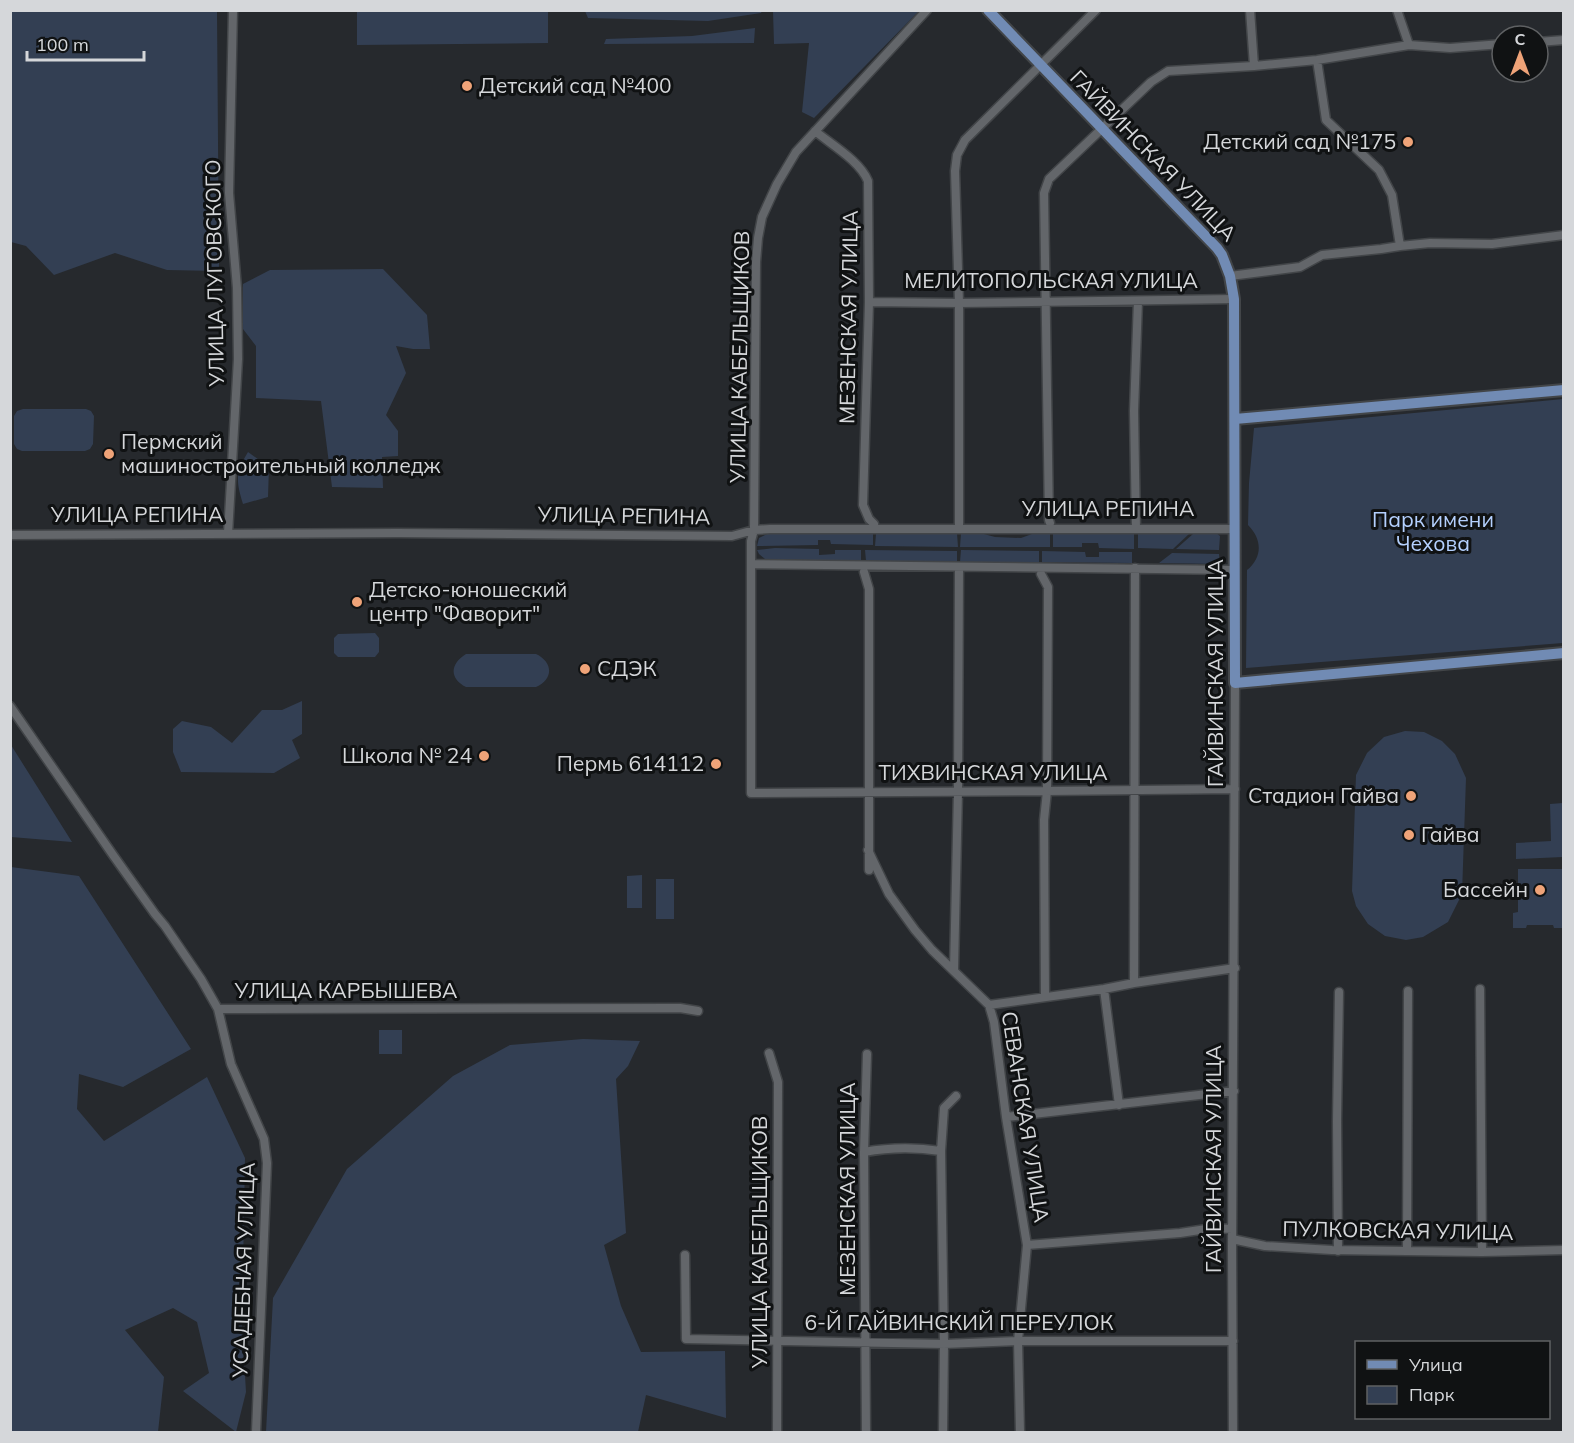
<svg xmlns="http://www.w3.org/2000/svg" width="1574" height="1443" viewBox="0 0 1574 1443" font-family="Mulish,sans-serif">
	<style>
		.green { fill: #333f53 }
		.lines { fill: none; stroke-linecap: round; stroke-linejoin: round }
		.minor-casing { stroke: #424548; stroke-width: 11 }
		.major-casing { stroke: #424548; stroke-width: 14 }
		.minor { stroke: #63666a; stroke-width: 8 }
		.major { stroke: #718bb4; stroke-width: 10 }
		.poi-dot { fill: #efa378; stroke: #101213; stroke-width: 2 }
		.labels { text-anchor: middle; stroke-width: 6; stroke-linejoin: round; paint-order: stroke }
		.poi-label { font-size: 21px; fill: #d5d7da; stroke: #101213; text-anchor: start }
		.street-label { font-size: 21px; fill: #d5d7da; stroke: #101213 }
		.park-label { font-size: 21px; fill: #b4d0fe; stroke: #101213 }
	</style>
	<rect width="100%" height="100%" fill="#26292d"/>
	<!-- green -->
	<path class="green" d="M917 10 918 12 814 118 802 112 809 43 774 44 773 11Z
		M10 11H217L219 271 167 270 115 253 54 275 26 246 11 242Z
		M357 11H548V43L357 45Z
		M585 11 762 10V11L761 13 708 21 588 18Z
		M755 28 754 43 604 44 606 39 692 36Z
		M383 269 427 315 430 349H413L396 346 406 373 386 415 398 431V456L382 457 383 488 332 487 321 401 256 398V346L243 329V284L270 270Z
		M1563 399V643L1246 668 1247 570C1263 557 1262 539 1248 525L1249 483 1254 428Z
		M23 409H86L91 411 94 416 93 444 90 449 85 451H22L17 449 14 444V416L17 411Z
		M248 452 269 467 268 497 243 504C236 481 235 473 248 452Z
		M769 533 873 534V545L831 544 830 540H818V545L757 546 759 538Z
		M957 533 958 547 875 546 876 534Z
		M961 533H980L995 537 1021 538 1032 534 1050 533V547H960Z
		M1053 533H1134V549L1099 548 1098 543H1082V547H1053Z
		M1190 533 1173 549 1138 548V534Z
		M1216 533 1220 536 1219 550 1176 549 1193 534Z
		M775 548 819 549V555L835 554V550H861V561L765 559 759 554 757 550Z
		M865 550 957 551V562L866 561Z
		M961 550 1039 551V562H960Z
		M1042 551 1085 552 1086 557H1099V552H1132V563L1042 562Z
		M1172 553 1219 554 1220 564 1159 563Z
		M375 633 379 638V652L375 657H338L334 653V638L338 634Z
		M466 654H536C553 662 554 679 536 687H466C449 678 450 664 466 654Z
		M302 701V734L292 740 300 758 274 773 181 772 173 752V729L182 721 211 727 232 743 262 710H282Z
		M1405 731 1424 732 1442 741 1455 754 1466 778 1462 894 1448 922 1423 937 1406 940 1385 936 1368 924 1356 906 1352 891 1356 775 1367 753 1384 737Z
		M10 745H11L72 842 11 837Z
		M1563 803V857L1516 859V843L1551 841 1550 804Z
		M11 867 79 876 191 1049 123 1087 79 1074 77 1109 104 1141 207 1077 245 1158 242 1326 246 1392 236 1432 183 1391 209 1373 197 1322 173 1308 125 1330 164 1377 158 1432H11Z
		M1518 869H1562L1563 928H1554L1553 925H1527L1526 928H1513V913L1518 912Z
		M642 875V908H627V876Z
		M656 879H674V919H656Z
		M379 1030H402V1054H379Z
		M583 1039 640 1041 628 1066 616 1079 626 1233 604 1245 621 1306 641 1352 725 1351 726 1418 646 1395 638 1432H266L273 1298 347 1169 453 1076 510 1045Z"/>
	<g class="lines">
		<defs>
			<path id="minor" d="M927 10 796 152 777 184 762 217 758 238 756 262 754 530 751 541V793L1047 791 1235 789
				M1250 10 1254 66
				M1397 10 1409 45
				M1538 42 1564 40
				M1317 60 1326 120 1379 170 1392 195 1400 246 1430 243 1492 244 1564 235
				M815 131C832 145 860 161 868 181L869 302 863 505 869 519 874 524
				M1230 276 1300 267 1322 255 1381 249 1400 246
				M869 302 959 303 1234 299
				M1050 523 1049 520 1044 193 1049 179 1151 82 1168 71 1254 66 1317 60 1409 45 1450 48 1502 44
				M959 529V303L955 171 957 155 965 140 1096 10
				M1136 529 1134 411 1138 301
				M228 534 238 359 237 288 229 193 233 10
				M10 535 398 533 732 536 754 530 770 529H1235
				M751 564 1235 570
				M864 572 869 589V870
				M1041 574 1048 587 1047 791 1044 820 1045 996
				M10 706 113 855 155 914 165 926 201 979 218 1009 231 1064 264 1139 267 1163 256 1432
				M868 850 889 894 915 930 932 950 989 1005 994 1022 1006 1117 1027 1245 1018 1341 1020 1432
				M954 969 958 791 959 567
				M1134 983 1135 568
				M1104 989 1119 1105
				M1480 989 1482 1252
				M989 1005 1104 989 1134 983 1235 968
				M218 1009 680 1008 698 1011
				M769 1053 778 1082 777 1432
				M1006 1117 1234 1091
				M864 1152C892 1147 914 1147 941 1151
				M1232 1239 1265 1246 1332 1250 1482 1252 1564 1250
				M1027 1245 1180 1233 1213 1228 1232 1229
				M1338 1251 1337 1121 1339 992
				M1407 1251 1408 991
				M685 1255 686 1339 944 1344 1018 1341H1233
				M866 1432 864 1152 867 1054
				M943 1432 944 1344 941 1151 944 1108 956 1096
				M1233 1432 1232 1250 1235 683"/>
			<path id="major" d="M988 10 1217 248 1222 255 1230 276 1234 299 1235 683 1564 653
				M1235 419 1564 390"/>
		</defs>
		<!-- minor casing -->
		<use href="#minor" class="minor-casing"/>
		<!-- major casing -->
		<use href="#major" class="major-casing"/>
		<!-- minor -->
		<use href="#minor" class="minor"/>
		<!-- major -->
		<use href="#major" class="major"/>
	</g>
	<!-- markers -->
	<g class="poi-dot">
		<circle cx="467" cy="86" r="6"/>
		<circle cx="1408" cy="142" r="6"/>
		<circle cx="109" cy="454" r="6"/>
		<circle cx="357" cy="602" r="6"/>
		<circle cx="585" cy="669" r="6"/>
		<circle cx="484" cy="756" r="6"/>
		<circle cx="716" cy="764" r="6"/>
		<circle cx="1411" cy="796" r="6"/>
		<circle cx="1409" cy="835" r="6"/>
		<circle cx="1540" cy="890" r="6"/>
	</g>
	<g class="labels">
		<!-- poi labels -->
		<g class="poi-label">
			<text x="479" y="93">Детский сад №400</text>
			<text x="1396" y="149" text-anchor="end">Детский сад №175</text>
			<text x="121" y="449">Пермский<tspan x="121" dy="24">машиностроительный колледж</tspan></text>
			<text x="369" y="597">Детско-юношеский<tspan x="369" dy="24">центр "Фаворит"</tspan></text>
			<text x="597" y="676">СДЭК</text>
			<text x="472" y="763" text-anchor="end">Школа № 24</text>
			<text x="704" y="771" text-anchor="end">Пермь 614112</text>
			<text x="1399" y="803" text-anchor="end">Стадион Гайва</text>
			<text x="1421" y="842">Гайва</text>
			<text x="1528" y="897" text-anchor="end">Бассейн</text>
		</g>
		<!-- street labels -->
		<g class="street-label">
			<text transform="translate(1153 156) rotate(46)" y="7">ГАЙВИНСКАЯ УЛИЦА</text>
			<text transform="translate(215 273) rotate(-91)" y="7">УЛИЦА ЛУГОВСКОГО</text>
			<text x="1051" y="288">МЕЛИТОПОЛЬСКАЯ УЛИЦА</text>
			<text transform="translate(849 317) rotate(-89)" y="7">МЕЗЕНСКАЯ УЛИЦА</text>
			<text transform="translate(740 357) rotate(-89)" y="7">УЛИЦА КАБЕЛЬЩИКОВ</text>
			<text x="1108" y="516">УЛИЦА РЕПИНА</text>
			<text x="137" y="522">УЛИЦА РЕПИНА</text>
			<text transform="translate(624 516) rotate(1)" y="7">УЛИЦА РЕПИНА</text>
			<text transform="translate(1216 673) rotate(-90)" y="7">ГАЙВИНСКАЯ УЛИЦА</text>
			<text x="993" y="780">ТИХВИНСКАЯ УЛИЦА</text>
			<text x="346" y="998">УЛИЦА КАРБЫШЕВА</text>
			<text transform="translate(1025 1117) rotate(81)" y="7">СЕВАНСКАЯ УЛИЦА</text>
			<text transform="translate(1214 1159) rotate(-90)" y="7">ГАЙВИНСКАЯ УЛИЦА</text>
			<text transform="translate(848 1189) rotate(-90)" y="7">МЕЗЕНСКАЯ УЛИЦА</text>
			<text transform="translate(1398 1231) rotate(1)" y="7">ПУЛКОВСКАЯ УЛИЦА</text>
			<text transform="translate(760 1242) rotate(-90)" y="7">УЛИЦА КАБЕЛЬЩИКОВ</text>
			<text transform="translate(244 1270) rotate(-88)" y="7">УСАДЕБНАЯ УЛИЦА</text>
			<text x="959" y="1330">6-Й ГАЙВИНСКИЙ ПЕРЕУЛОК</text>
		</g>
		<!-- park labels -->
		<g class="park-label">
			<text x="1433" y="527">Парк имени<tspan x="1433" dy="24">Чехова</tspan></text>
		</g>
	</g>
	<!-- border -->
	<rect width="1574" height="1443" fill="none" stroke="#d5d7da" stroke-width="24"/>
	<!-- legend -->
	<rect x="1355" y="1341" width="195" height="78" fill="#101213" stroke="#5f6163" stroke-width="1.5"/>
	<rect x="1367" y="1360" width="30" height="9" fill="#718bb4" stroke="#5f6163" stroke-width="1.5"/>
	<text x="1409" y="1371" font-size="18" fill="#d5d7da">Улица</text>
	<rect x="1367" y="1386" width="30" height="18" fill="#333f53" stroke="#5f6163" stroke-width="1.5"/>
	<text x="1409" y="1401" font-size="18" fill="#d5d7da">Парк</text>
	<!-- north arrow -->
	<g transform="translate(1520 54)"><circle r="28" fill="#101213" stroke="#5f6163" stroke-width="1.5"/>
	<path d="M0-4.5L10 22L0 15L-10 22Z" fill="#efa378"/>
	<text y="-9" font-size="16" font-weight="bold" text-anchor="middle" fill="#d5d7da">С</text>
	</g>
	<!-- scale -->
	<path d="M27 51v9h117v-9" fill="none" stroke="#d5d7da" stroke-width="3"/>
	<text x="36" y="51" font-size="18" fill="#d5d7da" stroke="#101213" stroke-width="4.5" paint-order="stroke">100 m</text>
</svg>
